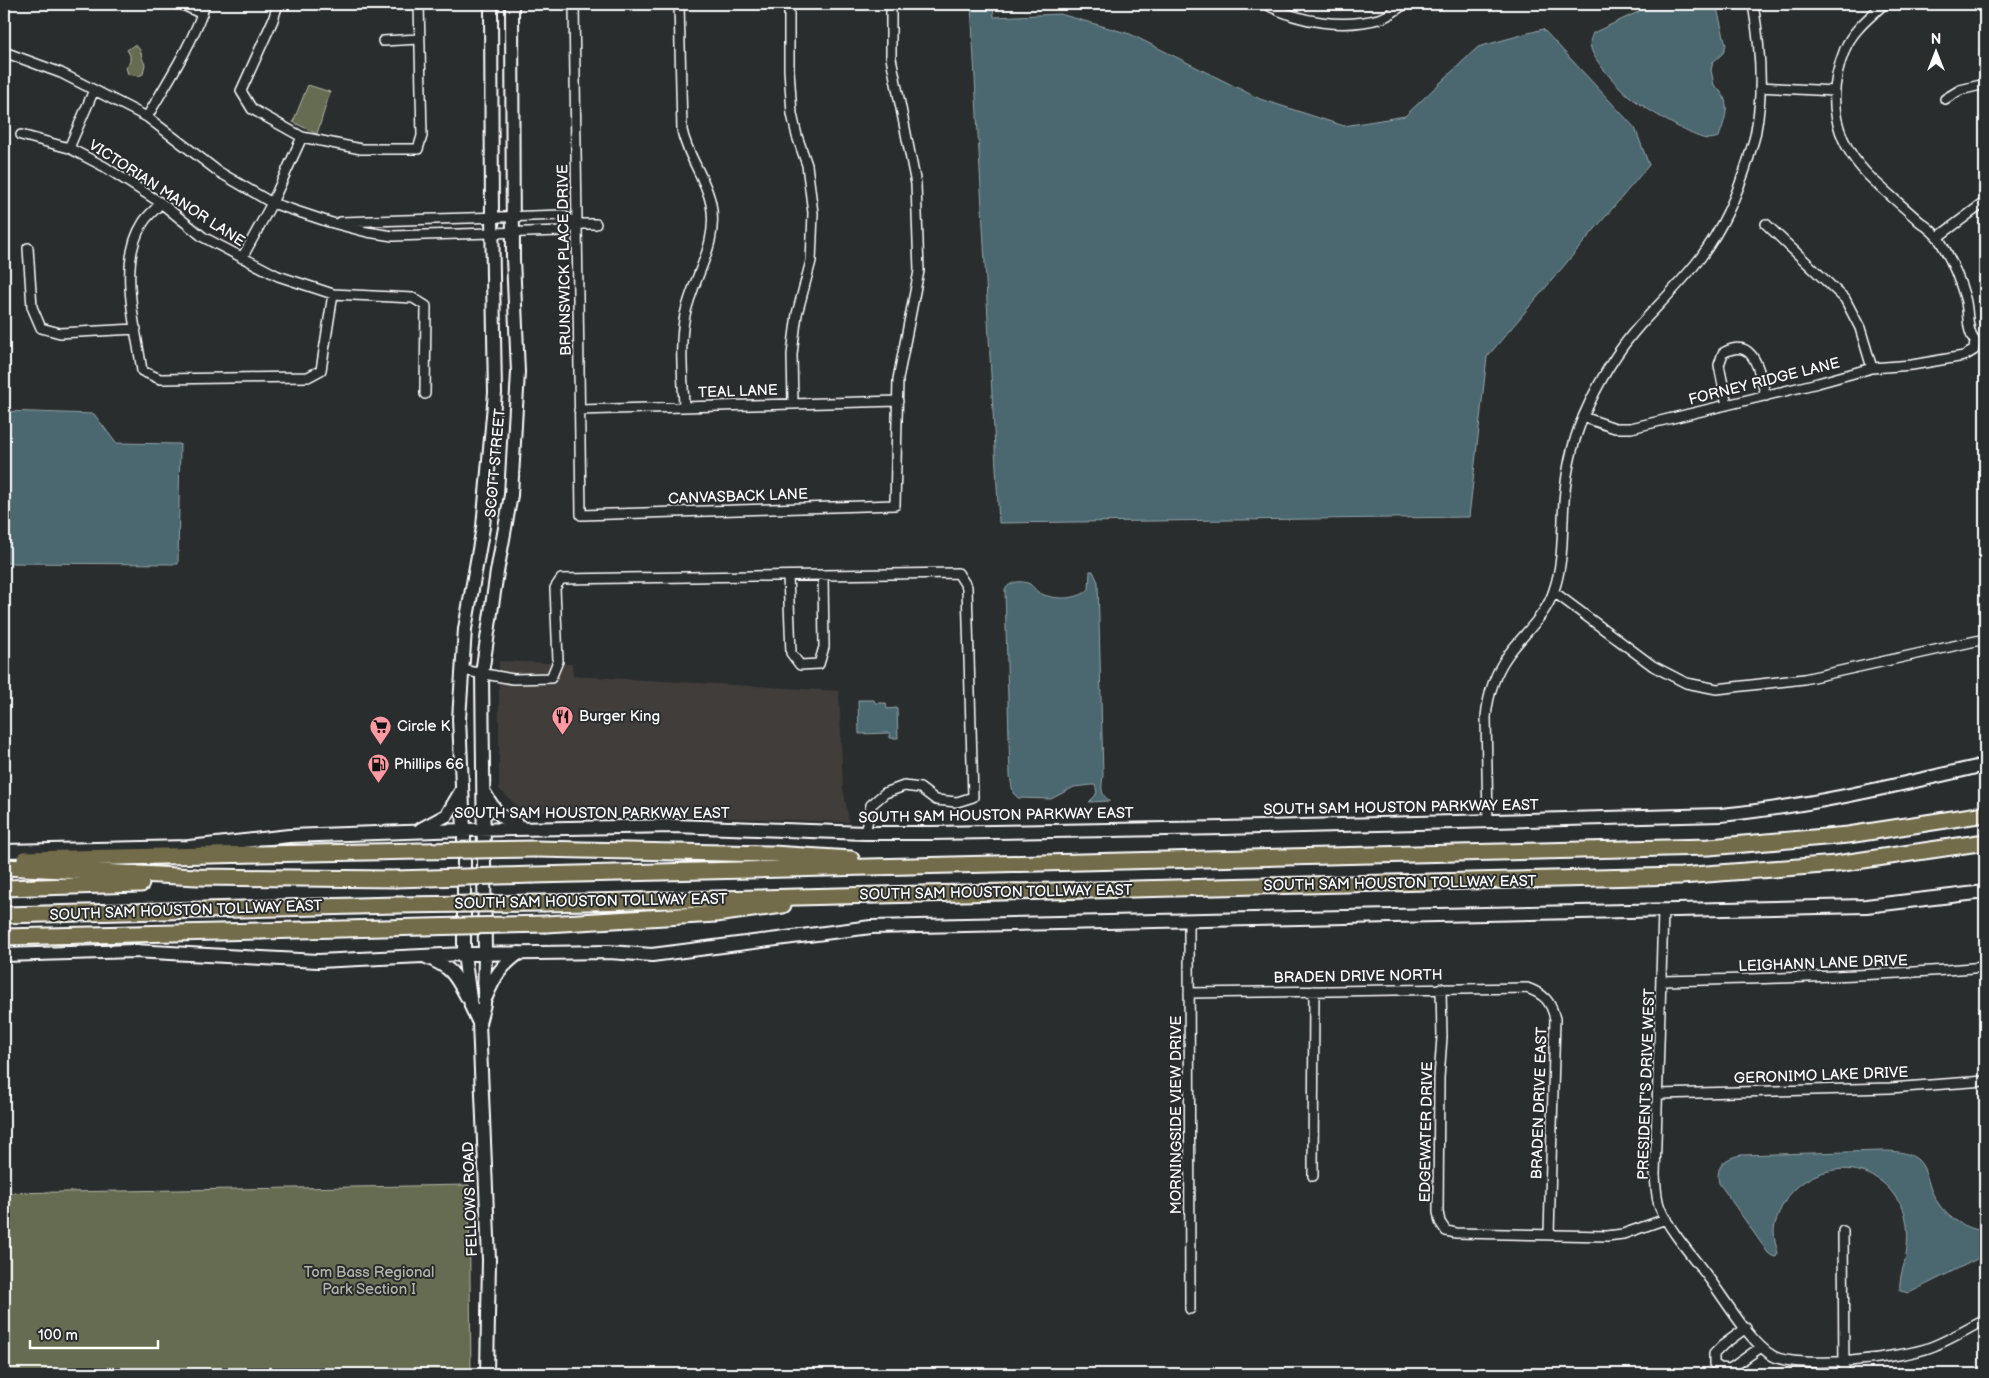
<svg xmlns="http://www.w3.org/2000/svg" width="1989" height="1378" viewBox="0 0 1989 1378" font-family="'Balsamiq Sans',sans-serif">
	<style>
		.built { fill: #403d3b }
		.green { fill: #666c51; stroke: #b2b6a8 }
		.water { fill: #4b6870; stroke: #93a4a9 }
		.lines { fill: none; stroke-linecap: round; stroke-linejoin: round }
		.street-casing { stroke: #fff; stroke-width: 12 }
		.secondary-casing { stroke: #fff; stroke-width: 16 }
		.highway-casing { stroke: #fff; stroke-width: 19 }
		.street { stroke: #2a2d2e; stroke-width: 9 }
		.secondary { stroke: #2a2d2e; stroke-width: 12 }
		.highway { stroke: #736c4b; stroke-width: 15 }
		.highway-bridge-casing { stroke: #fff; stroke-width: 19; stroke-linecap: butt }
		.highway-bridge { stroke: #736c4b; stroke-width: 15 }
		.labels { text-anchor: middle; stroke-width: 4; stroke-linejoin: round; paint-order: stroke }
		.street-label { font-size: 15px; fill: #fff; stroke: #2a2d2e }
		.poi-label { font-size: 15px; fill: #fff; stroke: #2a2d2e; text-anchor: start }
		.park-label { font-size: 15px; fill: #b2b6a8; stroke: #2a2d2e }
	</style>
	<rect width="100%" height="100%" fill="#2a2d2e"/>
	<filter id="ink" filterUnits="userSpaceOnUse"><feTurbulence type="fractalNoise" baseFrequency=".02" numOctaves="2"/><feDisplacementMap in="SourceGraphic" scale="10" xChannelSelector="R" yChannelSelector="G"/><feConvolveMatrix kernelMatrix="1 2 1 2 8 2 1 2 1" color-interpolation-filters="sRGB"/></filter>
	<g filter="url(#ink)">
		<!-- built -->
		<path class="built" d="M499 661 572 664 573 676 839 691 843 788 849 822 522 811 499 789Z"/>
		<!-- green -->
		<path class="green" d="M134 45C143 48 140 57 145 64L143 74 139 76 128 74 126 68 130 62V55L127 50Z
			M308 85 330 92 317 134 293 122Z
			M469 1185 471 1374H4V1193Z"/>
		<!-- water -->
		<path class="water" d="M971 4H993L994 17 1060 14 1130 34 1260 99 1344 126 1405 116 1478 47 1543 29 1635 128 1649 165 1487 357 1469 517 999 523Z
			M1655 4H1716L1726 45 1723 53 1713 62 1711 70 1714 85C1733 101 1726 116 1719 137 1715 138 1711 139 1707 139 1691 137 1643 107 1629 96 1619 88 1593 60 1591 48 1589 42 1591 38 1593 33Z
			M4 411 94 414 116 443 180 444 178 564 4 563Z
			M1090 571H1093L1098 582 1103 775C1102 786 1099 794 1110 801L1089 802 1095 796 1097 792 1095 785H1092L1074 787 1051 799 1018 798 1013 793 1010 776 1005 589C1011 581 1022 580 1030 584 1034 587 1036 592 1042 594 1055 600 1079 600 1089 589Z
			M858 700H874L875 703H886L887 709 897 708 898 738H890V733L859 734Z
			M1883 1151C1894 1151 1908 1152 1917 1159 1925 1166 1927 1177 1930 1187 1939 1212 1959 1228 1985 1231V1255L1909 1293 1900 1291C1899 1280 1902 1271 1905 1261 1908 1244 1909 1227 1904 1211 1902 1205 1897 1200 1894 1195 1863 1151 1794 1167 1778 1216 1776 1221 1774 1226 1774 1231 1774 1238 1776 1246 1778 1253L1776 1257 1772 1256 1768 1253 1719 1183C1715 1166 1725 1158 1741 1155Z"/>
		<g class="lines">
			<defs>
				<path id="street" d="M181 4 202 14
					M278 4 273 20 241 91 252 109 302 137 361 149H418L422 136 419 4
					M574 4 581 515 895 505 898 379 919 271 916 184 891 58V4
					M679 4 682 130C687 156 706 178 711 204 719 245 693 277 685 315 679 344 683 377 684 407
					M789 4V70L792 114 797 136 807 165 813 213 811 261 797 314 794 337 792 355 793 403
					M1266 4C1299 23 1345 29 1382 18 1390 15 1398 8 1405 4
					M383 41 419 39
					M4 52 61 73 147 117 219 172 272 203 329 222 367 232 393 236 562 231 577 224H596
					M1760 87 1834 91
					M1945 99 1960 90 1985 84
					M147 117C166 84 195 40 205 4
					M21 135 69 148 105 167 161 203 203 237 278 276 333 294 413 298 426 306 425 394
					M69 148 94 90
					M161 203C155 210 147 216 143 223 117 263 136 327 142 371L160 379 308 377 321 370 333 294
					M340 222 562 215 577 224
					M1766 224 1845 299 1860 328 1872 368
					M1938 237 1985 202
					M28 248 32 307 41 328 60 333 136 329
					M242 258 272 203 302 137
					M1727 405 1719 365 1723 353C1756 335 1759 374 1766 396
					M579 410 898 401
					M1583 417 1615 428H1631L1818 383 1872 368 1912 365 1964 356 1974 350 1975 341C1966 331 1969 311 1965 298 1959 277 1950 257 1939 239 1934 232 1926 226 1919 221 1903 206 1884 191 1868 175 1833 139 1826 96 1845 49 1852 31 1870 17 1884 4
					M788 576 791 653 800 665 819 664 824 647 823 575
					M1554 592 1653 666 1686 683 1717 689 1804 679 1985 639
					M462 670 513 679 551 678 558 661 555 588 561 579 958 573 967 587 973 797 957 802 936 800 920 788 904 786 885 793 871 805 865 833
					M1488 821 1486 717C1488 695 1495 673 1508 655 1524 633 1546 616 1554 590 1562 567 1562 544 1563 520 1564 485 1570 447 1584 415 1598 383 1617 351 1640 325 1661 302 1683 281 1701 257 1724 226 1738 193 1749 157 1751 148 1755 139 1756 130 1764 89 1760 45 1753 4
					M1663 911 1655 1175C1656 1186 1656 1198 1660 1208 1669 1230 1694 1258 1708 1277 1725 1299 1750 1343 1773 1356 1798 1370 1904 1358 1931 1347 1949 1340 1967 1329 1985 1320
					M1189 921 1190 1309
					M1662 981C1770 979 1878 976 1985 967
					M1441 988 1442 1037 1439 1078 1438 1212 1440 1222 1446 1231 1456 1233 1607 1236 1623 1234 1666 1219
					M1189 993 1527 988C1544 994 1551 1001 1555 1019L1549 1234
					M1658 1094 1890 1088 1985 1081
					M1313 1176 1314 991
					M1843 1231 1844 1374
					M1746 1328 1723 1345 1714 1354V1364L1720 1368 1730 1369 1761 1347"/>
				<path id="secondary" d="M485 794C495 812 501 818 520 826
					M421 829 447 815 461 791
					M4 851 189 847 289 836 464 830 674 826 865 833H931L1224 828 1721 815C1811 806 1898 785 1985 765
					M4 955 134 951 318 961 464 954 609 952 652 955 871 927 1866 906 1985 892
					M426 957C452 968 454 973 467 997
					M486 997C495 976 500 967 519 953
					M479 1023 471 1006 464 954V830L459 719 465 629 483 527 495 393 492 217 491 4
					M487 1374 489 1260 479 1023 484 1004 485 954 482 673 497 572 511 495 518 372 513 259 512 4"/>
				<path id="highway" d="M536 849 773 854 851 859
					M25 859 258 854
					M4 867 197 877 395 879
					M534 875 1709 847 1848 835 1985 814
					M4 888 141 884
					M545 903 1681 876 1836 864 1985 842
					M4 915 396 905
					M546 924 716 914 783 905
					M4 937 260 931"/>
			</defs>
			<!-- street casing -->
			<use href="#street" class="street-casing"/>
			<!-- secondary casing -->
			<use href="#secondary" class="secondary-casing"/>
			<!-- highway casing -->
			<use href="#highway" class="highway-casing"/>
			<!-- street -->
			<use href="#street" class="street"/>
			<!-- secondary -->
			<use href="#secondary" class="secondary"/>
			<!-- highway -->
			<use href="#highway" class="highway"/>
			<defs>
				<path id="highway-bridge" d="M258 854 536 849
					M395 879 534 875
					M396 905 545 903
					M260 931 546 924"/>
			</defs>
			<!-- highway-bridge casing -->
			<use href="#highway-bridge" class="highway-bridge-casing"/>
			<!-- highway-bridge -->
			<use href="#highway-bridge" class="highway-bridge"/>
		</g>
	</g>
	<!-- icons -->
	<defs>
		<symbol id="restaurant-pin" viewBox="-11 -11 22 30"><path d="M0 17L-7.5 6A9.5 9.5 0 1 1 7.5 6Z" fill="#ff9aa2" stroke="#2a2d2e"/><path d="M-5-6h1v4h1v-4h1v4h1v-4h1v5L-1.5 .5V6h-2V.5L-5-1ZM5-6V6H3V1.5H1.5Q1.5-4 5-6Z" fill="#111"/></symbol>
		<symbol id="supermarket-pin" viewBox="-11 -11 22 30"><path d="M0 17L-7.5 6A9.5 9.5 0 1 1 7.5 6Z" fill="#ff9aa2" stroke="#2a2d2e"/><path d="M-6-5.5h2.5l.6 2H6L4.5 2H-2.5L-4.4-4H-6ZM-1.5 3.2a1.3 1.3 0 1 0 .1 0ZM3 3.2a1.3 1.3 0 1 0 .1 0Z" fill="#111"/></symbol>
		<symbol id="fuel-pin" viewBox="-11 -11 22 30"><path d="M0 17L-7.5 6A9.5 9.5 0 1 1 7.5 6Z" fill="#ff9aa2" stroke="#2a2d2e"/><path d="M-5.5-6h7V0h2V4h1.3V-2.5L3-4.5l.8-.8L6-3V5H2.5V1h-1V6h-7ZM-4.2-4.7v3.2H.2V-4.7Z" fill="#111"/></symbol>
	</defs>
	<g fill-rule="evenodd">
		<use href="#restaurant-pin" x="550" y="704" width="25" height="34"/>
		<use href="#supermarket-pin" x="368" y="714" width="25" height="34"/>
		<use href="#fuel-pin" x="366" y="752" width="25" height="34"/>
	</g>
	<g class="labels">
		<!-- street labels -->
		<g class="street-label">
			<text transform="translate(167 193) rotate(33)" y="5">VICTORIAN MANOR LANE</text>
			<text transform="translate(564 260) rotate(-91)" y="5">BRUNSWICK PLACE DRIVE</text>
			<text transform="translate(1764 381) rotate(-14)" y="5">FORNEY RIDGE LANE</text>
			<text transform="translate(738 391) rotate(-2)" y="5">TEAL LANE</text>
			<text transform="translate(495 463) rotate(-85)" y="5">SCOTT STREET</text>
			<text transform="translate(738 496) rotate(-2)" y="5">CANVASBACK LANE</text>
			<text transform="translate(1401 807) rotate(-1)" y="5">SOUTH SAM HOUSTON PARKWAY EAST</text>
			<text x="592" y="818">SOUTH SAM HOUSTON PARKWAY EAST</text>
			<text transform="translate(996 815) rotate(-1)" y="5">SOUTH SAM HOUSTON PARKWAY EAST</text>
			<text transform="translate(1400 883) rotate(-1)" y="5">SOUTH SAM HOUSTON TOLLWAY EAST</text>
			<text transform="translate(996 892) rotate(-1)" y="5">SOUTH SAM HOUSTON TOLLWAY EAST</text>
			<text transform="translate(591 901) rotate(-1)" y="5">SOUTH SAM HOUSTON TOLLWAY EAST</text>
			<text transform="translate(186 910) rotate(-2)" y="5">SOUTH SAM HOUSTON TOLLWAY EAST</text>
			<text transform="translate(1823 963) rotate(-2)" y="5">LEIGHANN LANE DRIVE</text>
			<text transform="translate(1358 976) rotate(-1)" y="5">BRADEN DRIVE NORTH</text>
			<text transform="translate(1821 1075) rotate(-2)" y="5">GERONIMO LAKE DRIVE</text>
			<text transform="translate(1646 1084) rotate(-88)" y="5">PRESIDENT'S DRIVE WEST</text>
			<text transform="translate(1539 1103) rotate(-88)" y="5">BRADEN DRIVE EAST</text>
			<text transform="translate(1176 1115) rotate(-90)" y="5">MORNINGSIDE VIEW DRIVE</text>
			<text transform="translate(1426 1132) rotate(-89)" y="5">EDGEWATER DRIVE</text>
			<text transform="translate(470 1199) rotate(-92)" y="5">FELLOWS ROAD</text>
		</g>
		<!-- poi labels -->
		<g class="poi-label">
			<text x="579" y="721">Burger King</text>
			<text x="397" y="731">Circle K</text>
			<text x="394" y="769">Phillips 66</text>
		</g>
		<!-- park labels -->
		<g class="park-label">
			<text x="369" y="1277">Tom Bass Regional<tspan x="369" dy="17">Park Section I</tspan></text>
		</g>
	</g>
	<!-- margin -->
	<rect width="1989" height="1378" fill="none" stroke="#2a2d2e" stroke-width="20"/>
	<rect x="10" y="10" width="1969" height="1358" fill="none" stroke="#fff" stroke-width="2" filter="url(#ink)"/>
	<!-- north arrow -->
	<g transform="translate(1936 52)" stroke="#2a2d2e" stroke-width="4" paint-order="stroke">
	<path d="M0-4L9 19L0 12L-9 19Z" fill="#ffffff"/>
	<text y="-8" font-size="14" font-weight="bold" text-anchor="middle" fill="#ffffff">N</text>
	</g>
	<!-- scale -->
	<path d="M30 1340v8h128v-8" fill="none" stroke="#ffffff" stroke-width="2.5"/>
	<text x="38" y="1340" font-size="15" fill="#ffffff" stroke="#2a2d2e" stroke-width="4" paint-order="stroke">100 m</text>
</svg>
